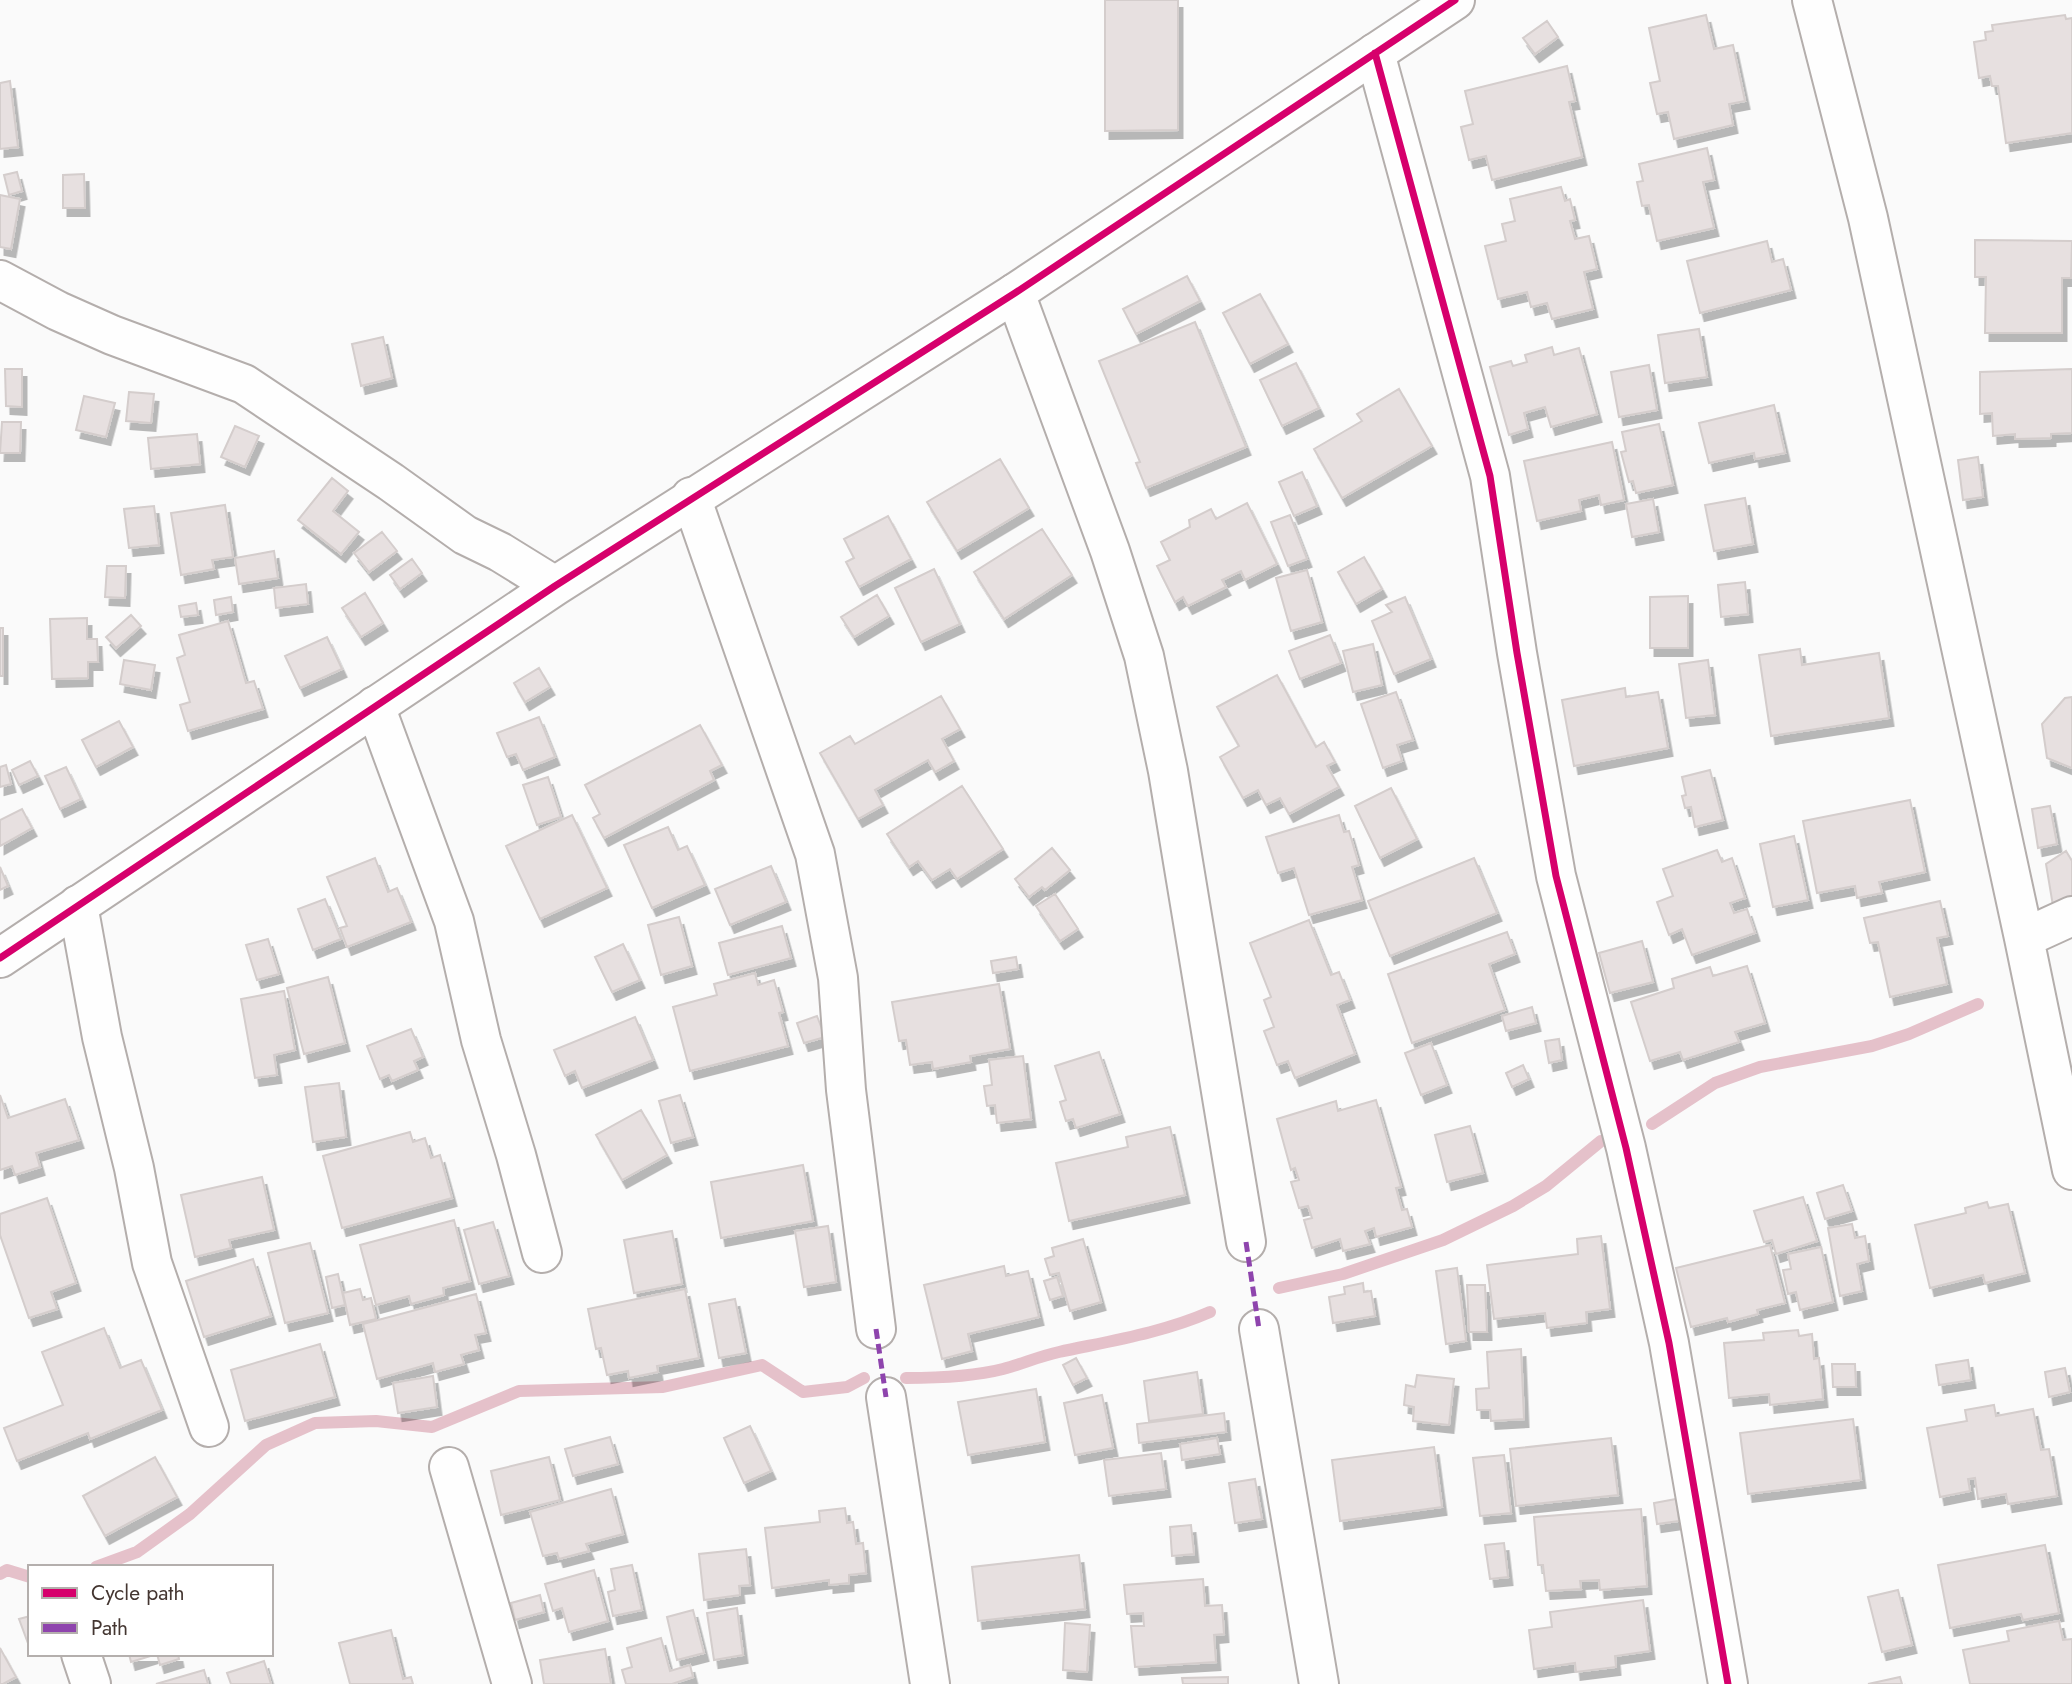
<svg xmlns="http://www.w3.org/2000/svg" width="2072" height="1684" viewBox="0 0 2072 1684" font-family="Jost,sans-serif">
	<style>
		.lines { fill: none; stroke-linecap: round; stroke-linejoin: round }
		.stream { stroke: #e5c1ca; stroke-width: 12 }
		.building { fill: #e7e0e0; stroke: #d4cdcc; stroke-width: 2; filter: url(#shadow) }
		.street-casing { stroke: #b4aeac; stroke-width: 42 }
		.secondary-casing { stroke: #b4aeac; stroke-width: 42 }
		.street { stroke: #fefefe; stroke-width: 38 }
		.secondary { stroke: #fefefe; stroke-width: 38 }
		.quiet { stroke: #8e44ad; stroke-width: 5; stroke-dasharray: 10 5; stroke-linecap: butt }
		.cycleway-casing { stroke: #fff; stroke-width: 11 }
		.cycleway { stroke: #d6006c; stroke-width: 7 }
	</style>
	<defs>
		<filter id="shadow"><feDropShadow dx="4.5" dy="8" stdDeviation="0" flood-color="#0004"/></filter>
	</defs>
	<rect width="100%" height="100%" fill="#fafafa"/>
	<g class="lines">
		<!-- stream -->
		<path class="stream" d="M1652 1124 1715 1083 1760 1067 1872 1046 1909 1034 1978 1004
			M1279 1288 1343 1274 1443 1240 1513 1206 1546 1186 1601 1141
			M906 1378C934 1378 976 1376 1003 1369 1022 1364 1040 1356 1059 1352 1110 1341 1162 1333 1210 1312
			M96 1567 137 1552 190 1514 266 1445 315 1423 376 1421 432 1427 519 1391 663 1387 762 1365 803 1392 847 1387 864 1378
			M0 1574 7 1570 30 1577"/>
	</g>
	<!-- building -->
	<path class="building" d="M1105 0H1178V130L1105 131Z
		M1706 15 1714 49 1733 45 1745 101 1729 104 1733 125 1674 139 1668 112 1657 114 1650 83 1660 81 1649 28Z
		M2065 15 2066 19 2072 18V133L2006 143 1998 86H1992L1990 76 1979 78 1974 42 1986 40 1985 32 1993 31 1992 25Z
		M1547 21 1558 37 1535 54 1523 38Z
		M1567 66 1575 101 1569 102 1582 157 1492 180 1486 156 1469 160 1461 127 1473 124 1465 91Z
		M10 81 18 147 0 149V83Z
		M1707 148 1714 180 1703 182 1714 228 1657 241 1649 205 1642 206 1637 182 1643 181 1639 164Z
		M17 172 22 191 9 195 4 175Z
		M84 174 85 208H63V175Z
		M1561 187 1565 201 1570 199 1575 220 1570 221 1575 239 1589 236 1597 269 1584 272 1593 309 1552 319 1547 303 1531 307 1527 292 1498 299 1485 246 1506 241 1502 224 1515 221 1510 199Z
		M0 195 20 199 11 249 0 247Z
		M1975 240 2072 241 2071 278H2062V333H1985L1986 277H1975Z
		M1767 241 1772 262 1783 259 1791 290 1700 313 1687 261Z
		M1187 276 1200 301 1136 334 1123 309Z
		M1260 294 1288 344 1250 364 1223 313Z
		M1195 322 1246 447 1146 488 1136 463 1140 462 1099 361Z
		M1699 329 1707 377 1665 383 1658 335Z
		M383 337 392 378 361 386 352 344Z
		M1552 347 1554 355 1579 348 1597 414 1551 427 1545 407 1524 413 1528 429 1509 435 1490 367 1511 361 1513 366 1527 362 1525 355Z
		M1296 363 1319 408 1282 426 1260 380Z
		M1649 365 1657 410 1619 417 1611 372Z
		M5 369H22V407L6 406Z
		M2072 369V433L2051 434V438L2015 439V434L1993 436 1992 413 1980 414V372Z
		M1399 389 1432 446 1342 498 1314 449 1362 421 1357 414Z
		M129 392 154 394 151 423 126 421Z
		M84 396 115 403 106 437 76 430Z
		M1774 405 1785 453 1755 459 1754 453 1709 463 1699 423Z
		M2 422H21L20 453H0Z
		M1659 424 1673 485 1636 493 1633 481 1629 482 1621 452 1626 451 1622 432Z
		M235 426 259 436 245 467 221 457Z
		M197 434 200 464 151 469 148 438Z
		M1612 442 1624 500 1601 505 1599 495 1579 500 1581 511 1537 521 1524 461Z
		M1978 457 1983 497 1963 500 1958 460Z
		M1000 459 1029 508 957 551 927 502Z
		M1302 472 1317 506 1294 516 1279 482Z
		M332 478 348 491 333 511 359 532 341 554 298 520Z
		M1745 498 1753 544 1714 551 1705 505Z
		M1653 499 1659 532 1632 537 1626 504Z
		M1247 503 1277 564 1245 580 1241 571 1222 580 1226 587 1188 606 1183 597 1175 602 1157 566 1170 560 1161 542 1190 527 1189 520 1211 509 1216 519Z
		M225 505 233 557 212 560 214 569 181 575 171 513Z
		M154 506 159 545 129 548 124 509Z
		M1290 515 1307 559 1288 566 1271 522Z
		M888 516 911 559 859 587 846 562 854 558 844 539Z
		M1042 529 1072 575 1004 619 974 572Z
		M382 532 397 551 369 572 354 553Z
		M274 551 278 578 239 584 235 558Z
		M1364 557 1382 589 1356 604 1338 572Z
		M412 559 422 573 400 589 390 575Z
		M107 566H126L125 598 105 597Z
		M934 569 960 624 921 642 895 588Z
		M1307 570 1322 622 1291 631 1276 578Z
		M1745 582 1748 614 1721 617 1718 585Z
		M306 584 308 604 276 608 274 588Z
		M365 593 383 623 361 637 342 608Z
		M877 595 889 616 854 637 841 617Z
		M1688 596V648H1650V597Z
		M231 597 233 612 216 615 214 600Z
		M1405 597 1431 659 1394 674 1372 621 1392 612 1386 605Z
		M196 603 198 615 181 617 179 606Z
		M131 615 141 626 116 648 106 637Z
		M87 618V639H97L98 662H88V678L52 679 50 619Z
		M228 621 246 683 254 681 263 709 188 731 180 705 190 702 177 658 185 655 179 635Z
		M0 628H3V676H0Z
		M1330 635 1341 663 1300 679 1289 651Z
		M327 637 342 669 300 688 285 656Z
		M1373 644 1382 685 1353 692 1343 651Z
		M1800 649 1802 665 1879 653 1889 718 1771 736 1759 655Z
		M124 660 155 665 151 690 120 684Z
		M1708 660 1715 715 1686 718 1679 664Z
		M539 668 550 687 525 702 514 683Z
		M1277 675 1316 747 1324 742 1335 762 1327 766 1339 787 1289 814 1280 798 1266 805 1258 790 1243 798 1220 757 1239 746 1217 707Z
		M1625 688 1626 697 1658 692 1668 748 1574 766 1562 700Z
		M1396 692 1413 740 1397 745 1402 761 1383 768 1361 704Z
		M941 696 960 729 942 739 954 761 935 772 928 760 875 790 883 805 858 819 820 753 850 736 855 744Z
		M2072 697V768L2047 758 2042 724 2065 698Z
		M539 717 555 757 523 770 516 754 507 757 497 733Z
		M119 721 133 747 96 767 82 740Z
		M700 725 722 765 710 771 714 780 604 838 593 818 600 814 585 785Z
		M30 761 38 776 19 785 12 770Z
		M6 765 11 784 0 787V767Z
		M66 767 81 799 60 809 45 776Z
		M1710 770 1723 820 1695 827 1691 807 1685 808 1682 796 1686 795 1682 777Z
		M548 777 561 817 537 825 523 785Z
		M962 786 1003 849 957 879 950 869 932 880 918 861 909 867 887 834Z
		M1391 788 1417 839 1380 858 1355 806Z
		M1910 800 1925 872 1879 882 1882 893 1857 898 1855 886 1817 893 1803 821Z
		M2050 806 2057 844 2038 848 2032 809Z
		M22 809 32 828 0 846V820Z
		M572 815 607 888 540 919 506 846Z
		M1339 815 1344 832 1349 831 1359 865 1352 867 1362 900 1309 915 1294 868 1278 873 1266 837Z
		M668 827 678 850 687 846 705 885 652 908 624 845Z
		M1794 836 1808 900 1773 907 1760 844Z
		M1052 848 1070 870 1045 890 1042 887 1029 897 1015 879Z
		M1717 850 1722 862 1732 858 1745 898 1730 903 1734 913 1747 909 1755 933 1692 955 1682 929 1669 935 1657 902 1673 896 1663 869Z
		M2066 851 2072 861V895L2053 906 2046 864Z
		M375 858 388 892 397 888 411 922 347 947 340 928 347 926 327 877Z
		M1474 858 1497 913 1390 956 1368 901Z
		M771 866 786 902 730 925 715 889Z
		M0 867 8 886 0 890Z
		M1055 894 1078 929 1060 941 1036 906Z
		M325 899 341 939 313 950 298 909Z
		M1940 901 1948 936 1937 938 1947 984 1890 997 1878 942 1870 943 1864 918Z
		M679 917 692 966 661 975 648 925Z
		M1309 920 1331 975 1339 972 1350 1000 1337 1005 1355 1054 1295 1078 1288 1061 1277 1065 1264 1031 1274 1027 1264 1000 1271 997 1250 943Z
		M782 926 791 958 728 975 719 943Z
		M1507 932 1515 954 1489 964 1505 1010 1412 1043 1388 974Z
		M268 939 279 974 257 980 246 945Z
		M1642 941 1653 982 1610 993 1599 953Z
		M623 944 640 980 612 992 595 957Z
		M1016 957 1018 969 993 973 991 961Z
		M1747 966 1765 1023 1735 1032 1739 1042 1683 1060 1680 1052 1650 1061 1631 1002 1674 988 1672 979 1710 967 1713 976Z
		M755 973 758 985 774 980 783 1012 779 1013 788 1046 690 1071 673 1007 717 995 714 984Z
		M328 977 345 1043 304 1054 287 988Z
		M999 984 1010 1049 970 1056 971 1062 933 1069 932 1062 910 1065 906 1040 899 1041 892 1002Z
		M284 991 295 1050 274 1055 277 1075 255 1078 241 999Z
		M1532 1007 1536 1023 1506 1031 1502 1016Z
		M817 1016 825 1037 804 1043 797 1023Z
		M635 1017 653 1060 582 1088 575 1071 565 1076 554 1050Z
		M411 1029 423 1057 414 1061 418 1070 392 1081 389 1075 380 1079 367 1046Z
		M1559 1039 1562 1060 1549 1063 1545 1041Z
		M1431 1043 1447 1085 1421 1095 1405 1053Z
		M1099 1052 1120 1114 1076 1128 1073 1119 1066 1121 1060 1102 1066 1100 1055 1066Z
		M1023 1056 1031 1119 997 1123 995 1105 987 1106 984 1086 992 1085 989 1060Z
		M1523 1065 1529 1079 1512 1087 1506 1073Z
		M339 1083 346 1137 313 1142 305 1087Z
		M0 1095 8 1118 65 1099 79 1140 36 1153 40 1167 15 1175 12 1166 0 1170Z
		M680 1095 693 1137 671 1143 659 1101Z
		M1376 1100 1401 1187 1396 1188 1402 1210 1407 1209 1412 1227 1376 1237 1374 1228 1365 1231 1370 1244 1343 1251 1340 1239 1312 1248 1304 1220 1312 1218 1308 1206 1299 1208 1291 1182 1299 1180 1295 1168 1291 1170 1277 1119 1336 1101 1338 1111Z
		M641 1110 667 1155 622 1180 596 1135Z
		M1470 1126 1483 1173 1447 1182 1435 1135Z
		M1170 1127 1185 1195 1069 1221 1056 1163 1128 1147 1126 1137Z
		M410 1132 413 1142 425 1138 431 1158 440 1155 452 1198 342 1228 323 1156Z
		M803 1165 813 1221 721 1238 711 1182Z
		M262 1177 274 1230 229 1240 231 1248 195 1257 181 1195Z
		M1843 1185 1852 1211 1825 1219 1817 1193Z
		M1803 1197 1817 1241 1776 1254 1772 1240 1764 1242 1754 1211Z
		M47 1198 76 1283 51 1292 57 1309 29 1318 0 1235V1214Z
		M1987 1202 1989 1208 2008 1204 2025 1273 1985 1283 1983 1275 1930 1288 1915 1225 1966 1213 1965 1208Z
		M454 1220 470 1281 443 1288 444 1295 411 1304 409 1296 376 1305 360 1245Z
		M493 1222 509 1276 479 1284 464 1230Z
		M1852 1224 1855 1238 1865 1236 1869 1261 1857 1264 1862 1291 1840 1296 1828 1228Z
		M828 1226 836 1282 804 1287 795 1231Z
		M672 1231 682 1284 634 1293 624 1240Z
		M1601 1236 1610 1309 1586 1312 1587 1323 1547 1328 1545 1313 1494 1319 1487 1265 1578 1254 1577 1239Z
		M1083 1239 1101 1302 1070 1311 1059 1273 1050 1275 1045 1259 1054 1256 1052 1248Z
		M310 1243 328 1313 285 1323 268 1253Z
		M1770 1245 1785 1303 1757 1310 1758 1314 1728 1322 1727 1318 1691 1327 1676 1268Z
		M1821 1247 1833 1302 1800 1310 1796 1292 1788 1294 1783 1270 1791 1269 1788 1254Z
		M253 1259 271 1316 204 1337 186 1281Z
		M1004 1266 1006 1276 1028 1271 1039 1317 968 1334 972 1351 942 1359 924 1285Z
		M1457 1268 1466 1341 1446 1344 1436 1271Z
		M338 1274 345 1305 332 1308 326 1277Z
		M1057 1277 1063 1296 1050 1300 1044 1281Z
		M1363 1283 1364 1292 1371 1291 1375 1316 1333 1323 1329 1297 1345 1294 1344 1287Z
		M1467 1285H1485L1487 1332H1469Z
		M360 1289 363 1300 371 1298 376 1319 350 1325 343 1293Z
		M685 1289 699 1358 657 1366 658 1372 629 1378 628 1371 607 1375 601 1348 596 1349 588 1309Z
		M476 1294 486 1333 475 1335 479 1350 461 1355 464 1364 435 1372 433 1363 377 1379 363 1324Z
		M735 1299 746 1353 719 1358 709 1304Z
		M104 1328 120 1368 141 1360 162 1410 90 1439 88 1433 17 1461 4 1428 63 1405 42 1352Z
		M1798 1330 1799 1336 1812 1334 1814 1359 1819 1358 1823 1399 1770 1405 1769 1394 1729 1398 1724 1343 1764 1340 1763 1333Z
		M320 1344 335 1397 245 1421 231 1370Z
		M1521 1349 1524 1419 1491 1421 1490 1410H1477L1476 1389 1489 1388 1487 1352Z
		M1076 1358 1087 1378 1073 1385 1063 1365Z
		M1968 1360 1971 1380 1939 1385 1936 1365Z
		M1832 1364H1855L1856 1387H1833Z
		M2065 1368 2070 1392 2049 1397 2045 1372Z
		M1197 1372 1203 1414 1149 1421 1144 1381Z
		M1417 1375 1454 1379 1449 1425 1413 1421 1414 1407 1404 1405 1406 1385 1415 1387Z
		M433 1376 437 1407 398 1413 393 1383Z
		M1036 1389 1045 1442 968 1455 958 1402Z
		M1102 1395 1113 1448 1075 1455 1064 1403Z
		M1994 1405 1996 1416 2033 1409 2041 1450 2049 1449 2057 1496 2008 1504 2006 1494 1978 1499 1975 1478 1968 1479 1970 1491 1940 1497 1927 1428 1967 1421 1965 1410Z
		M1224 1413 1226 1432 1139 1443 1137 1424Z
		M1853 1419 1861 1480 1748 1494 1740 1433Z
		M750 1426 771 1471 744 1483 724 1438Z
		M610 1437 618 1464 573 1476 565 1449Z
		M1217 1438 1220 1454 1182 1460 1180 1444Z
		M1611 1438 1618 1495 1516 1506 1510 1449Z
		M1434 1447 1442 1507 1340 1521 1332 1460Z
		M1161 1453 1166 1489 1109 1496 1104 1460Z
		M1504 1455 1511 1513 1480 1516 1473 1458Z
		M155 1457 177 1497 105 1536 83 1496Z
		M549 1457 560 1500 501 1515 491 1471Z
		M1255 1479 1262 1519 1235 1523 1229 1483Z
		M611 1489 623 1534 586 1544 589 1551 559 1559 557 1553 543 1556 530 1512Z
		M1676 1499 1679 1521 1657 1524 1654 1503Z
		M845 1508 847 1523 853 1522 856 1544 863 1543 866 1573 849 1575V1583L829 1585V1580L772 1588 765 1528 820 1522 819 1511Z
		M1641 1509 1647 1586 1600 1590 1599 1580 1580 1581 1581 1589 1546 1591 1543 1565H1538L1534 1517Z
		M1191 1525 1194 1554 1172 1556 1170 1527Z
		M1504 1543 1508 1577 1490 1579 1485 1545Z
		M2045 1545 2059 1613 2023 1620 2021 1614 1950 1628 1938 1565Z
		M746 1549 750 1585 739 1586 740 1595 704 1600 699 1554Z
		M1079 1555 1085 1609 978 1621 972 1567Z
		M632 1565 642 1610 613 1616 608 1592 615 1590 611 1569Z
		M594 1570 608 1621 569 1632 562 1608 553 1611 545 1584Z
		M1203 1579 1205 1606 1222 1605 1224 1634 1214 1635 1216 1662 1135 1667 1131 1626H1144L1143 1613 1127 1614 1124 1585Z
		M1898 1590 1912 1645 1882 1652 1868 1597Z
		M540 1595 544 1612 515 1620 511 1603Z
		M1643 1600 1650 1651 1615 1656 1616 1667 1576 1672 1575 1663 1534 1669 1529 1630 1552 1627 1550 1612Z
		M737 1608 743 1655 714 1660 707 1613Z
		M693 1610 704 1653 677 1660 667 1617Z
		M30 1616V1646H29L19 1619Z
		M2059 1621 2063 1640 2072 1639V1684H1970L1963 1650 2009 1641 2007 1631Z
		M1065 1623 1090 1625 1087 1672 1063 1670Z
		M391 1630 403 1679 411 1677 413 1684H350L339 1643Z
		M661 1638 670 1671 690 1665 693 1677 672 1684H626L622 1670 632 1667 627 1648Z
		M0 1648 16 1677 3 1684H0Z
		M605 1649 611 1684H544L540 1660Z
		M129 1654H157L131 1662Z
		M157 1654H178L179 1659 160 1665Z
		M264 1661 271 1684H231L227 1673Z
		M204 1670 208 1684H156Z
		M1228 1677V1684H1183L1182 1678Z
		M1900 1677 1902 1684H1868Z"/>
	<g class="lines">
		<defs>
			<path id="street" d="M1812 0 1868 218 2024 938 2072 1170
				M1375 53 1490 476 1517 653 1556 876 1626 1148 1669 1343 1728 1684
				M1015 293 1110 551 1144 656 1168 771 1246 1242
				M691 497 815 854 838 978 846 1090 876 1329
				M375 706 454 921 481 1040 516 1155 542 1253
				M78 905 102 1037 134 1168 152 1263 209 1427
				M2024 938 2072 916
				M1259 1329 1319 1684
				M886 1397 930 1684
				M449 1467 512 1684
				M81 1654 91 1684"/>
			<path id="secondary" d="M0 280 58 311 112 335 244 384 391 482 465 535 500 552 555 586
				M0 958 555 586 1015 293 1455 0"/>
		</defs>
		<!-- street casing -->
		<use href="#street" class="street-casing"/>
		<!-- secondary casing -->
		<use href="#secondary" class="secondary-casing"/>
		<!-- street -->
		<use href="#street" class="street"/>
		<!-- secondary -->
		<use href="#secondary" class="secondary"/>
		<!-- quiet -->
		<path class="quiet" d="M1246 1242 1259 1329
			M876 1329 886 1397"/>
		<defs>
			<path id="cycleway" d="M1375 53 1490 476 1517 653 1556 876 1626 1148 1669 1343 1728 1684
				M0 958 555 586 1015 293 1455 0"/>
		</defs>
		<!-- cycleway casing -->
		<use href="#cycleway" class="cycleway-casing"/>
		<!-- cycleway -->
		<use href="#cycleway" class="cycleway"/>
	</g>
	<!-- legend -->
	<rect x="28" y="1565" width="245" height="91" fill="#ffffff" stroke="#b4afad" stroke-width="2"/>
	<rect x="42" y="1588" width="35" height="10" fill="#d6006c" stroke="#b4afad" stroke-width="2"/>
	<text x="91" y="1600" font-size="21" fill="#443631">Cycle path</text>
	<rect x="42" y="1623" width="35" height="10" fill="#8e44ad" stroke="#b4afad" stroke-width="2"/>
	<text x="91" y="1635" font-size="21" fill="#443631">Path</text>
</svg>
